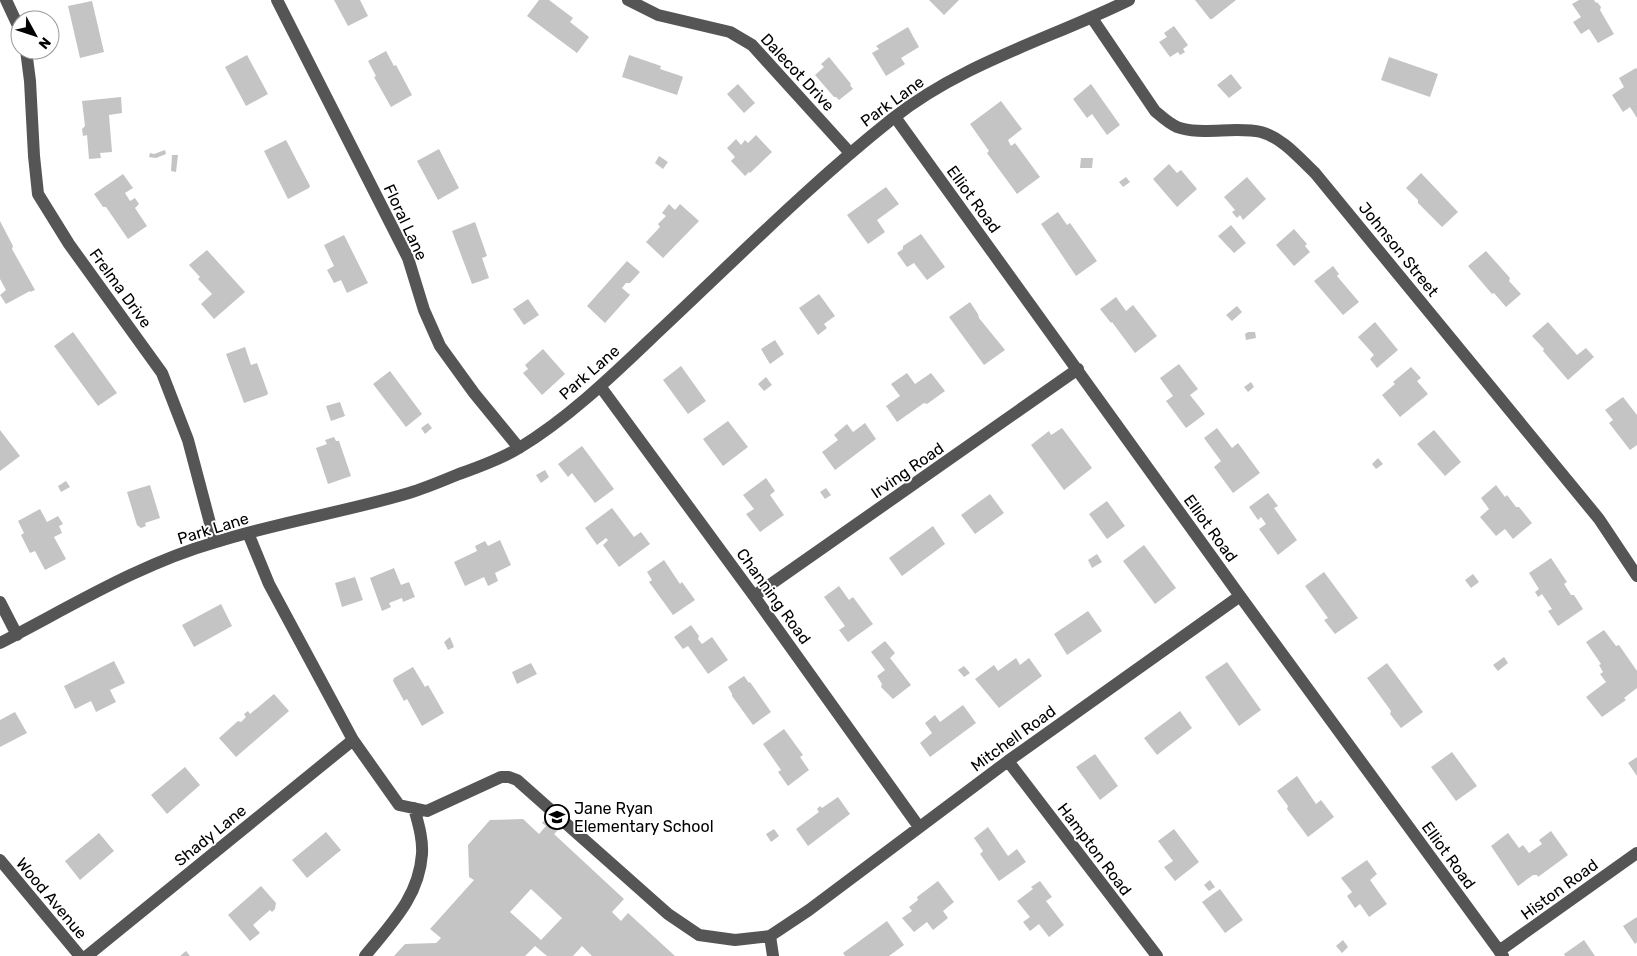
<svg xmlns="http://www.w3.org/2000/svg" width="1637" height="956" viewBox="0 0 1637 956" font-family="Rubik,sans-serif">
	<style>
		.building { fill: #c4c4c4; fill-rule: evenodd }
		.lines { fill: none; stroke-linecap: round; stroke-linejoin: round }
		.minor { stroke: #555; stroke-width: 12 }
		.labels { text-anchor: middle; stroke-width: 4; stroke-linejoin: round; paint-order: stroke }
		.street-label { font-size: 16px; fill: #000; stroke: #fff }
		.poi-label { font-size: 16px; fill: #000; stroke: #fff; text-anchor: start }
	</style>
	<rect width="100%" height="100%" fill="#fff"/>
	<!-- building -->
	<path class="building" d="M334 0H360L368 16 348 26Z
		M539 0H549L573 18 570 22 589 37 577 53 527 16Z
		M929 0H959L944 15Z
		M1195 0H1236L1212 19H1210Z
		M1579 0H1594L1596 3 1597 2 1601 7 1600 10 1614 34 1598 43 1589 29 1581 34 1573 22 1581 17 1572 4Z
		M92 1 104 52 80 58 68 6Z
		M1174 26 1188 45 1183 49 1185 52 1180 55 1178 52 1170 57 1159 42 1167 37 1164 33Z
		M908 27 919 47 901 58 905 64 886 76 872 53 879 49 876 46Z
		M386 51 394 66 396 65 412 95 391 107 374 77 376 76 368 61Z
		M247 55 268 94 246 106 225 67Z
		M629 55 661 66 660 69 681 76 683 77 677 95 622 77Z
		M829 57 851 84 850 85 853 89 839 100 836 97H834L815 75 824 67 821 64Z
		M1389 57 1438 74 1430 97 1381 80Z
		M1636 68 1637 69V118L1630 107 1623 112 1612 95 1624 87 1619 78Z
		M1231 74 1242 88 1229 98 1217 85Z
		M738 84 755 103 744 113 727 94Z
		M1091 84 1120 125 1107 135 1092 114 1087 118 1073 99Z
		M121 97 122 113 109 115 112 152 100 153 101 158 89 159 87 135 83 136 82 129 85 126 82 101Z
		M1001 101 1022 129 1008 140 1011 146 1015 143 1040 177 1017 194 987 153 989 151 970 124Z
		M756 135 772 152 750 173 749 172 745 176 731 161 735 157 727 148 736 139 741 145 745 140 748 143Z
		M286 140 310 186 309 188 288 199 264 151Z
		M439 149 459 188 438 200 417 161Z
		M165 150 166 154 156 158 149 157 150 153 154 154Z
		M172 155H178L176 172 171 171Z
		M659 156 668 162 663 169 655 163Z
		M1081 158H1093L1092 168H1080Z
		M1169 164 1177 173 1181 170 1197 189 1177 207 1153 179Z
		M1421 173 1458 212 1442 227 1418 203V200L1406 188Z
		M123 174 133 188 125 193 130 201 135 198 139 204 135 208 147 226 128 239 106 207H103L94 194Z
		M1126 177 1130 182 1123 187 1119 182Z
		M1247 177 1266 199 1243 220 1240 215 1237 218 1232 212 1235 210 1224 197Z
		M886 187 899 204 877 220 885 232 868 244 847 215Z
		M669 204 675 210 680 204 699 221 663 258 646 242 660 227 658 224 666 216 662 213Z
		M1058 212 1067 225 1070 223 1097 261 1076 276 1041 224Z
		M0 221 13 246 12 249 35 290 30 292V291L6 304 0 295 6 290 0 279Z
		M475 222 487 256 482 258 489 278 472 284 452 231Z
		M1231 225 1246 243 1234 253 1218 236Z
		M1294 229 1307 244 1305 246 1310 252 1294 266 1276 245Z
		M921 234 945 267 927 280 914 263 907 267 897 253 903 249V246Z
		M344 235 368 283 347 293 341 280 334 283 327 270 334 266 324 245Z
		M207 250 245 292 214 319 201 304 212 294 198 279 200 277 189 265Z
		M1486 251 1510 278 1509 281 1521 294 1506 307 1494 293 1492 294 1468 266Z
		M627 261 640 272 630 283H626L622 288 630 295 605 323 587 306Z
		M1333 266 1339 274 1337 276 1359 302 1343 315 1314 281Z
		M819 294 835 316 824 324 827 328 818 335 799 308Z
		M1116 297 1126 311 1133 305 1157 336 1135 353 1112 322 1111 323 1100 309Z
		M528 299 539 315 524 325 513 309Z
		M970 302 978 314 979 318 1005 350 984 365 949 317Z
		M1237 306 1242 312 1232 321 1226 315Z
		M1375 322 1398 350 1377 368 1370 359 1374 355 1358 337Z
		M1548 322 1577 355 1586 348 1594 357 1568 380 1543 351 1544 349 1532 336Z
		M73 332 117 393 98 406 54 346Z
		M1248 332H1255L1256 338 1246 340 1245 334Z
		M775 340 784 354 770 364 761 349Z
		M245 347 251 365 257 363 268 393 267 395 244 403 226 354Z
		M543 349 565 374 542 395 523 373 528 369 525 365Z
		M1179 364 1198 389 1190 395 1205 414 1186 428 1166 401 1173 396 1160 378Z
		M681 366 706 401 688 414 663 380Z
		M1411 367 1421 378 1417 381 1428 394 1400 417 1382 395 1395 384 1393 382Z
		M390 371 422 414 406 427 373 384Z
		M907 373 915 384 931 373 945 391 927 404 924 403 897 422 886 406 900 396 891 384Z
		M766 377 772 385 764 391 758 384Z
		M1251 382 1254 387 1248 392 1244 387Z
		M1623 397 1637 415V445L1630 450 1609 423 1613 420 1605 410Z
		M340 402 345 416 331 421 326 406Z
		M728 421 748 447 723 466 703 439Z
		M428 423 432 428 425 434 421 428Z
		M865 423 876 439 835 470 822 452 838 440 834 435 847 424 853 432Z
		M1062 428 1092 468 1064 490 1031 445 1049 431 1051 435Z
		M1217 428 1232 448 1238 443 1260 473 1233 493 1214 467 1221 461 1204 438Z
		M0 430 20 456 0 471Z
		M1434 430 1461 462 1445 476 1417 444Z
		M334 437 336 441H339L351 476 328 484 316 448 327 444 325 440Z
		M582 446 614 489 595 503 572 473 568 477 558 464Z
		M1378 458 1383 464 1376 469 1372 464Z
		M545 470 549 477 541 483 536 475Z
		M766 478 775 491 770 495 784 515 760 532 746 514 754 509 743 495Z
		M66 481 70 487 61 492 58 486Z
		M150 485 160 518 145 523 146 526 141 528 137 525 127 492Z
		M1496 485 1505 497 1507 495 1516 507H1519L1532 523 1513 539 1505 529 1496 536 1480 517 1489 509 1481 498Z
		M826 488 831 495 825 499 820 492Z
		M1268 493 1278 506 1274 508 1297 540 1278 555 1259 529 1266 524 1261 517 1258 520 1249 507Z
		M990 494 1004 513 975 534 961 515Z
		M1107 501 1125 526 1107 539 1089 514Z
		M612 508 634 537 641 532 650 544 619 567 603 545 608 540 606 538 597 545 585 528Z
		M40 509 47 522 58 516 63 524 59 526 62 533 54 537 66 559 45 570 35 551 30 553 21 535 24 533 18 521Z
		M933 526 945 544 902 576 889 558Z
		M500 540 511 565 495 573 498 581 488 586 484 577 465 586 454 562 477 551 475 546 485 541 488 546Z
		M1144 545 1176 588 1155 604 1123 561Z
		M1097 554 1102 562 1092 568 1088 560Z
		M1551 558 1567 582 1564 584 1571 595H1574L1583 609 1558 626 1548 611 1552 609 1542 594 1538 597 1535 592 1539 589 1529 573Z
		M664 560 680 584 682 582 695 600 673 615 649 582 652 580 647 572Z
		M394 568 401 585 409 582 415 597 403 602 402 598 389 603 391 607 382 611 370 578Z
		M1324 572 1358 618 1335 634 1324 620 1328 618 1305 586Z
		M1473 574 1479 582 1471 588 1465 580Z
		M355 577 363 600 342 607 335 583Z
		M839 586 849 600 853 597 873 624 848 642 839 630 845 626 824 597Z
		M221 604 232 626 194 647 182 625Z
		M1088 611 1102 631 1067 655 1054 634Z
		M691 625 699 636 698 639 702 644 712 637 728 660 708 674 688 646 683 649 674 637Z
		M1604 630 1616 646 1619 645 1637 671V688L1624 698 1626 700 1602 717 1586 697 1606 682 1600 674 1603 672 1599 665 1601 664 1586 642Z
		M450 637 454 647 448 650 444 642Z
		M885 641 895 653 890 658 911 685 893 699 881 687 882 684 877 676 885 670 871 652Z
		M1504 657 1508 663 1498 671 1493 665Z
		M1016 658 1020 665 1029 658 1042 676 999 708 975 679 994 665 998 671Z
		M114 661 125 683 110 690 116 702 96 712 91 701 75 709 64 686Z
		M1227 662 1261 710 1239 726 1205 677Z
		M531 663 537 674 517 684 512 672Z
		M1387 663 1423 712 1401 728 1390 714 1391 711 1367 678Z
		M964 666 970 673 964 677 958 670Z
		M413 667 425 687 428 685 444 713 422 726 407 699 404 701 393 681 394 678Z
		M744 676 749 683 750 682 771 712 753 725 732 696V694L728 687Z
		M274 694 289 711 236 757 219 738 238 721 241 722 246 717 244 714 248 711 250 714Z
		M963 705 976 723 930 757 920 743 932 733 925 723 935 715 940 722Z
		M1180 711 1192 728 1157 755 1144 738Z
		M15 712 27 733 0 747V720Z
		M784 729 803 755 800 757 809 770 788 786 778 772 781 770 763 744Z
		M1452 752 1477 786 1456 801 1431 767Z
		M1095 754 1118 786 1100 800 1076 767Z
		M1637 757V776L1628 763Z
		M185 767 200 785 167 814 151 795Z
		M1297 776 1316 804 1321 800 1334 817 1308 837 1287 809 1288 806 1277 791Z
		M838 797 850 814 808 846 796 829 819 812 817 809 820 806 822 808Z
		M547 818 559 829 554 834 624 899 612 912 621 921 628 913 675 956H592L582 946 573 956H547L535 946 525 956H394L405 944 436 943 441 938 430 929 474 880 469 877 468 845 490 820 523 819 539 834 546 826 542 823ZM531 889 562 918 541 940 510 912Z
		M988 827 1008 856 1017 849 1026 862 999 881 980 854 983 851 974 838Z
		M774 829 779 836 771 842 766 834Z
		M1174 829 1199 862 1175 881 1164 867 1173 861 1158 841Z
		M1551 831 1568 855 1538 877 1537 875H1533L1518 886 1491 846 1508 833 1519 848 1523 845 1529 853 1542 844 1539 840Z
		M326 832 341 850 307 878 292 860Z
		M99 833 114 851 80 880 65 861Z
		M1367 860 1377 874 1370 880 1387 904 1369 917 1360 904 1355 908 1347 896 1352 892 1341 878Z
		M1210 880 1215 887 1209 891 1204 885Z
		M938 881 954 902 943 911 948 918 933 930 927 922 914 932 902 918 912 911 909 907 918 900 917 897Z
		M1040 881 1052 897 1046 901 1064 925 1049 937 1039 924 1030 931 1023 922 1030 917 1017 901 1033 889 1031 887Z
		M261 886 276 903 275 909 272 912 270 910 253 925 260 933 250 941 228 915Z
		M1220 889 1243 920 1225 933 1202 902Z
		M1637 917V942L1635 944 1623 926Z
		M887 921 904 945 889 956H845L843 953Z
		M1343 940 1348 947 1342 953 1336 946Z
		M1584 940 1595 956H1565L1564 954Z
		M186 951 190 956H180Z"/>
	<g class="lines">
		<!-- minor -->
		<path class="minor" d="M6 0 20 30
			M277 0 408 258 424 310 440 346 474 393 519 448
			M628 0 658 15 730 32 752 45 850 153
			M1092 18 1155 111C1162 117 1168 123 1177 127 1200 136 1235 126 1261 132 1283 138 1299 158 1315 173L1599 519 1637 576
			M26 50 30 81 34 156 38 194 69 244 162 373 188 440 215 542
			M895 117 1240 596 1503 956
			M600 386 754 596 919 827
			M248 533 269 584 353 740 399 805 427 811 501 777H509L517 780 668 914 699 935 735 940 770 936 809 910 1008 761 1240 596
			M754 596 1078 369
			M0 602 17 635
			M0 643C70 607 139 564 216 542 279 522 345 512 409 493 426 488 442 481 459 474 479 467 501 459 519 448 569 418 615 373 657 333 734 261 809 185 892 119 962 63 1050 39 1129 0
			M1008 761 1157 956
			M0 860 80 956
			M770 936 773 956
			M1499 951 1637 853
			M87 956 353 740
			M365 956C391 924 419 897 422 854 423 838 418 823 414 808"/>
	</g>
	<!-- icons -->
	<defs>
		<symbol id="school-ring" viewBox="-11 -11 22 22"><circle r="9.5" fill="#fff" stroke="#000" stroke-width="1.5"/><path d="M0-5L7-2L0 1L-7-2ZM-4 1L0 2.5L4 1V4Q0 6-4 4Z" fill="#000"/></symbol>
	</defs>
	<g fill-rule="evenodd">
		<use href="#school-ring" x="543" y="803" width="28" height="28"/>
	</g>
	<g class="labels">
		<!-- street labels -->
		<g class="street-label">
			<text transform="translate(798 72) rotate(47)" y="6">Dalecot Drive</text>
			<text transform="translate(892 101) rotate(-36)" y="6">Park Lane</text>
			<text transform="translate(974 199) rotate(54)" y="6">Elliot Road</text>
			<text transform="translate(406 222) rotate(65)" y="6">Floral Lane</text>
			<text transform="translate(1399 249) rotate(51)" y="6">Johnson Street</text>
			<text transform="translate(121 288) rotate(54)" y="6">Frelma Drive</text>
			<text transform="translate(589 372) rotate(-41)" y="6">Park Lane</text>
			<text transform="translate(907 470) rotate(-35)" y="6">Irving Road</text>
			<text transform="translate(213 528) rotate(-17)" y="6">Park Lane</text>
			<text transform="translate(1211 528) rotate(54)" y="6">Elliot Road</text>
			<text transform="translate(774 596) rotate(54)" y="6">Channing Road</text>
			<text transform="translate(1013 738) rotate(-36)" y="6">Mitchell Road</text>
			<text transform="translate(210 835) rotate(-39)" y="6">Shady Lane</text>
			<text transform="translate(1095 849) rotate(53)" y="6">Hampton Road</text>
			<text transform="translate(1449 855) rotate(54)" y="6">Elliot Road</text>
			<text transform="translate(1559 889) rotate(-36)" y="6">Histon Road</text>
			<text transform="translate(52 898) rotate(50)" y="6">Wood Avenue</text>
		</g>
		<!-- poi labels -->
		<g class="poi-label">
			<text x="574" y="814">Jane Ryan<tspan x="574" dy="18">Elementary School</tspan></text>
		</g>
	</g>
	<!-- north arrow -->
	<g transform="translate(35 35) rotate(130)"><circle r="24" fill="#ffffff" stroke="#999999"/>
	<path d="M0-4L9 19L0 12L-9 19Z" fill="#000000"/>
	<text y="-8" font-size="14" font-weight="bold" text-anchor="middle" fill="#000000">N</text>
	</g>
</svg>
